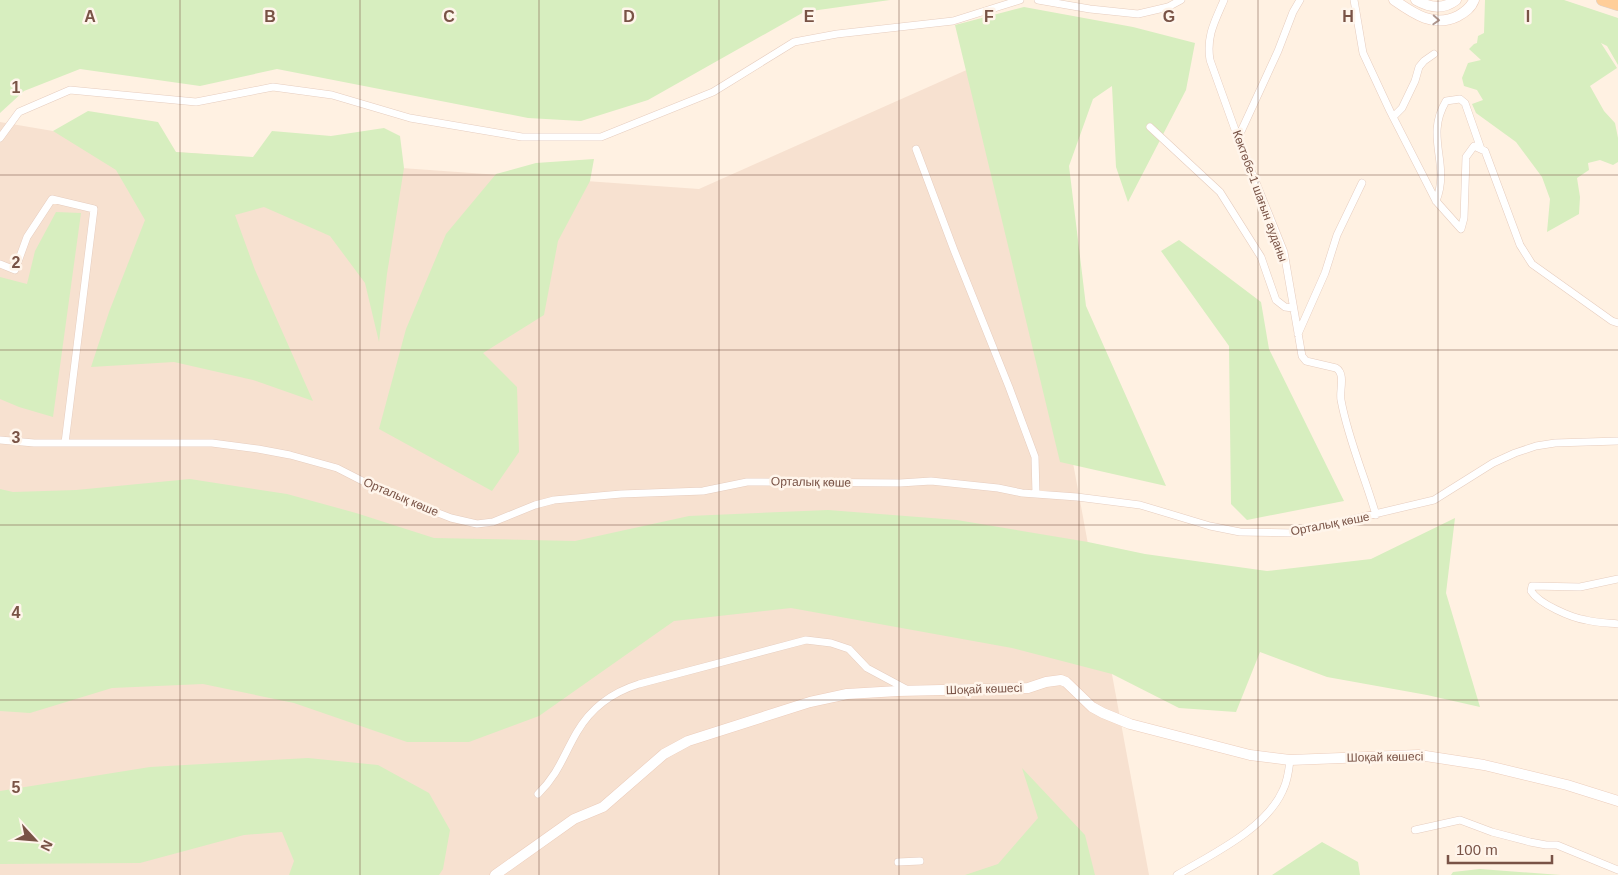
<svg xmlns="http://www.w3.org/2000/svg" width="1618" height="875" viewBox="0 0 1618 875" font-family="Arial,sans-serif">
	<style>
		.residential { fill: #f7e1d0 }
		.green { fill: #d7eebf }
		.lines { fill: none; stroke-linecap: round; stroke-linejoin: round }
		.street-casing { stroke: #e6cdbf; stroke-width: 8 }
		.secondary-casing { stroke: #eccdbc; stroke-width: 11 }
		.primary-casing { stroke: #dcd2cf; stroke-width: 12 }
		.street { stroke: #fff; stroke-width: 7 }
		.secondary { stroke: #fff; stroke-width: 10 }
		.primary { stroke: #ffce99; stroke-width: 11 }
		.oneway { stroke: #af9890 }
		.grid { fill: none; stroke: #795346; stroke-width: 1; stroke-opacity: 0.55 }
		.labels { text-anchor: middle; stroke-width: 5; stroke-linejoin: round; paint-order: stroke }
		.street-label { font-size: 12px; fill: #795346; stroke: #fff5eb }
		.grid-label { font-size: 16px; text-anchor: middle; font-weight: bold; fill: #795346; stroke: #fff5eb; stroke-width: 5; stroke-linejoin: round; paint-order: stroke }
	</style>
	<rect width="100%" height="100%" fill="#fff1e2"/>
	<!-- residential -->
	<path class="residential" d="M998 56 1149 875H0V122L176 152 699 189Z"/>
	<!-- green -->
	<path class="green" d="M0 0H890L804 12 648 100 581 121 528 118 277 69 200 86 80 69 24 91 0 113Z
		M1485 0H1564L1618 18V65L1607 46 1601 43 1617 68 1590 86 1604 111 1615 123 1618 138V162L1613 165 1600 160 1588 163 1589 170 1577 178 1580 197 1579 214 1547 232 1550 199 1542 177 1516 142 1476 113 1472 104 1483 100 1477 90 1464 86 1462 78 1468 63 1481 60 1469 49 1474 44 1477 43 1478 36 1484 33Z
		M1024 7 1133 27 1195 43 1186 90 1128 202 1116 167 1112 86 1093 99 1069 166 1086 306 1166 486 1060 462 955 25Z
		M88 111 158 122 176 152 253 157 272 131 331 136 384 128 400 136 404 168 387 274 379 342 365 283 330 236 264 207 235 215 255 270 313 401 253 380 174 362 91 367 109 312 145 220 116 170 53 131Z
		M594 159 590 181 558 241 544 315 483 353 517 387 519 452 492 491 379 429 406 329 446 234 496 174 536 163Z
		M56 212 81 213 53 417 19 407 0 399V277L27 284 35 251Z
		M1179 240 1261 302 1269 349 1344 501 1247 520 1231 504 1229 346 1161 251Z
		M190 479 287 494 356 513 434 538 575 541 689 516 828 510 957 520 1088 542 1145 554 1267 571 1371 559 1455 518 1446 593 1480 707 1427 695 1327 677 1260 652 1236 712 1179 708 1112 674 1012 648 791 608 674 621 539 716 469 742H407L294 703 203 684 112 688 30 713 0 711V489L13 492 76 490Z
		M308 758 378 765 429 793 450 830 443 869 439 875H289L294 861 282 832 244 835 140 863 0 864V791L150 767Z
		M1022 768 1085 835 1095 875H965L998 864 1038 818Z
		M1322 842 1358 862 1360 875H1272Z
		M1480 869 1561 875H1451L1453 872Z"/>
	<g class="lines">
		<defs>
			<path id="street" d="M1038 0 1090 9 1138 14 1168 7 1181 0
				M1224 0C1215 21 1206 36 1210 60L1238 138 1284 252 1302 356 1306 361 1336 368C1346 374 1339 391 1341 400 1348 439 1365 477 1376 515
				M1354 0 1363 53 1390 111 1436 201 1461 229 1464 218 1466 157 1474 146 1485 151 1520 245 1532 264 1612 321 1618 323
				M1393 117 1402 108 1415 81 1419 67 1424 61 1434 54
				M1150 127 1220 192 1261 257 1276 300 1285 307 1293 308
				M0 138 19 112 70 90 196 102 273 87 332 95 410 118 522 137H601L713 92 794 42 837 34 953 21 1020 0
				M1238 138 1278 51 1293 12 1300 0
				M916 149 954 250 1009 387 1035 457 1036 494
				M1436 201C1451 163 1424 138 1446 101L1460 99 1465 103 1481 149
				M0 264 15 270 27 237 52 199 94 209 65 443
				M1298 334 1325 273 1337 235 1362 183
				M0 440 34 443H212L258 449 290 455 337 468 384 492 451 518 477 524 493 522 535 505 554 500 621 494 703 491 747 482 900 483 931 481 998 488 1022 493 1077 497 1140 505 1210 526 1240 532 1294 533 1434 500 1493 463 1515 453 1536 446 1555 443 1618 441
				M1618 579 1580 587 1532 586 1531 591C1539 604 1572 618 1586 620 1597 623 1608 623 1618 624
				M538 794C559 773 563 756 577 732 591 708 613 692 639 684L806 640 831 643 849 649 867 668 908 690
				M1415 830 1460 820 1492 832 1530 842 1546 845H1557L1618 870
				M898 862 920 861
				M1177 875C1212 854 1266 829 1283 790 1288 780 1289 770 1290 760"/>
			<path id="secondary" d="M1394 0C1414 14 1434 28 1458 16 1465 12 1471 8 1474 0
				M1416 0C1430 8 1443 10 1456 0
				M495 875 574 819 603 807 664 754 688 741 810 702 847 694 898 691 1028 688 1046 682 1061 680 1066 682 1092 707 1103 713 1130 724 1250 755 1290 760 1419 755 1484 765 1567 785 1618 801"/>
			<path id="primary" d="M1602 0 1618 5"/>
		</defs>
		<!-- street casing -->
		<use href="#street" class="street-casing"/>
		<!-- secondary casing -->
		<use href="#secondary" class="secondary-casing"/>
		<!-- primary casing -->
		<use href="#primary" class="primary-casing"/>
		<!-- street -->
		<use href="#street" class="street"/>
		<!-- secondary -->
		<use href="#secondary" class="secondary"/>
		<!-- primary -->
		<use href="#primary" class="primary"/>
	</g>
	<!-- one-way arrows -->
	<defs><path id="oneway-chevron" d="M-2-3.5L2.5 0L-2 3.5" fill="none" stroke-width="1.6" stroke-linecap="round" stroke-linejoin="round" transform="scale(1.25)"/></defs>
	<use class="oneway" href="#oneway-chevron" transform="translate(1436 20) rotate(3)"/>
	<!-- grid -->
	<path class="grid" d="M180 0V875M360 0V875M539 0V875M719 0V875M899 0V875M1079 0V875M1258 0V875M1438 0V875M0 175H1618M0 350H1618M0 525H1618M0 700H1618"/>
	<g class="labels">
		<!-- street labels -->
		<g class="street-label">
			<text transform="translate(1260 196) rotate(70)" y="4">Көктөбе-1 шағын ауданы</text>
			<text transform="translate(811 482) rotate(1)" y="4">Орталық көше</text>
			<text transform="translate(401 497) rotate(23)" y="4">Орталық көше</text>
			<text transform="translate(1330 524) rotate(-11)" y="4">Орталық көше</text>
			<text transform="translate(984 689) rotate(-2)" y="4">Шоқай көшесі</text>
			<text transform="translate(1385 757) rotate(-1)" y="4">Шоқай көшесі</text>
		</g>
	</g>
	<g class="grid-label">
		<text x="90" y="22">A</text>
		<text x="270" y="22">B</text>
		<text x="449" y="22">C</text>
		<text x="629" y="22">D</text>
		<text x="809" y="22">E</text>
		<text x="989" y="22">F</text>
		<text x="1169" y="22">G</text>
		<text x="1348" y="22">H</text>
		<text x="1528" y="22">I</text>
		<text x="16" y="93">1</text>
		<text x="16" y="268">2</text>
		<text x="16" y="443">3</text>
		<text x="16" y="618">4</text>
		<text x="16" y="793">5</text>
	</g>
	<!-- north arrow -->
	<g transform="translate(35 840) rotate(116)" stroke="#fff5eb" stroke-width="4" paint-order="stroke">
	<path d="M0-4L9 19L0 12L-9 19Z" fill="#795346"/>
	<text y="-8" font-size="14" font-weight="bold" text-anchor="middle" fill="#795346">N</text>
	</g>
	<!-- scale -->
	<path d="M1448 855v8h104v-8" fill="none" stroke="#795346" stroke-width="2.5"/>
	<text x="1456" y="855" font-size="15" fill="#795346" stroke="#fff5eb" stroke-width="4" paint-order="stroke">100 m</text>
</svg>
